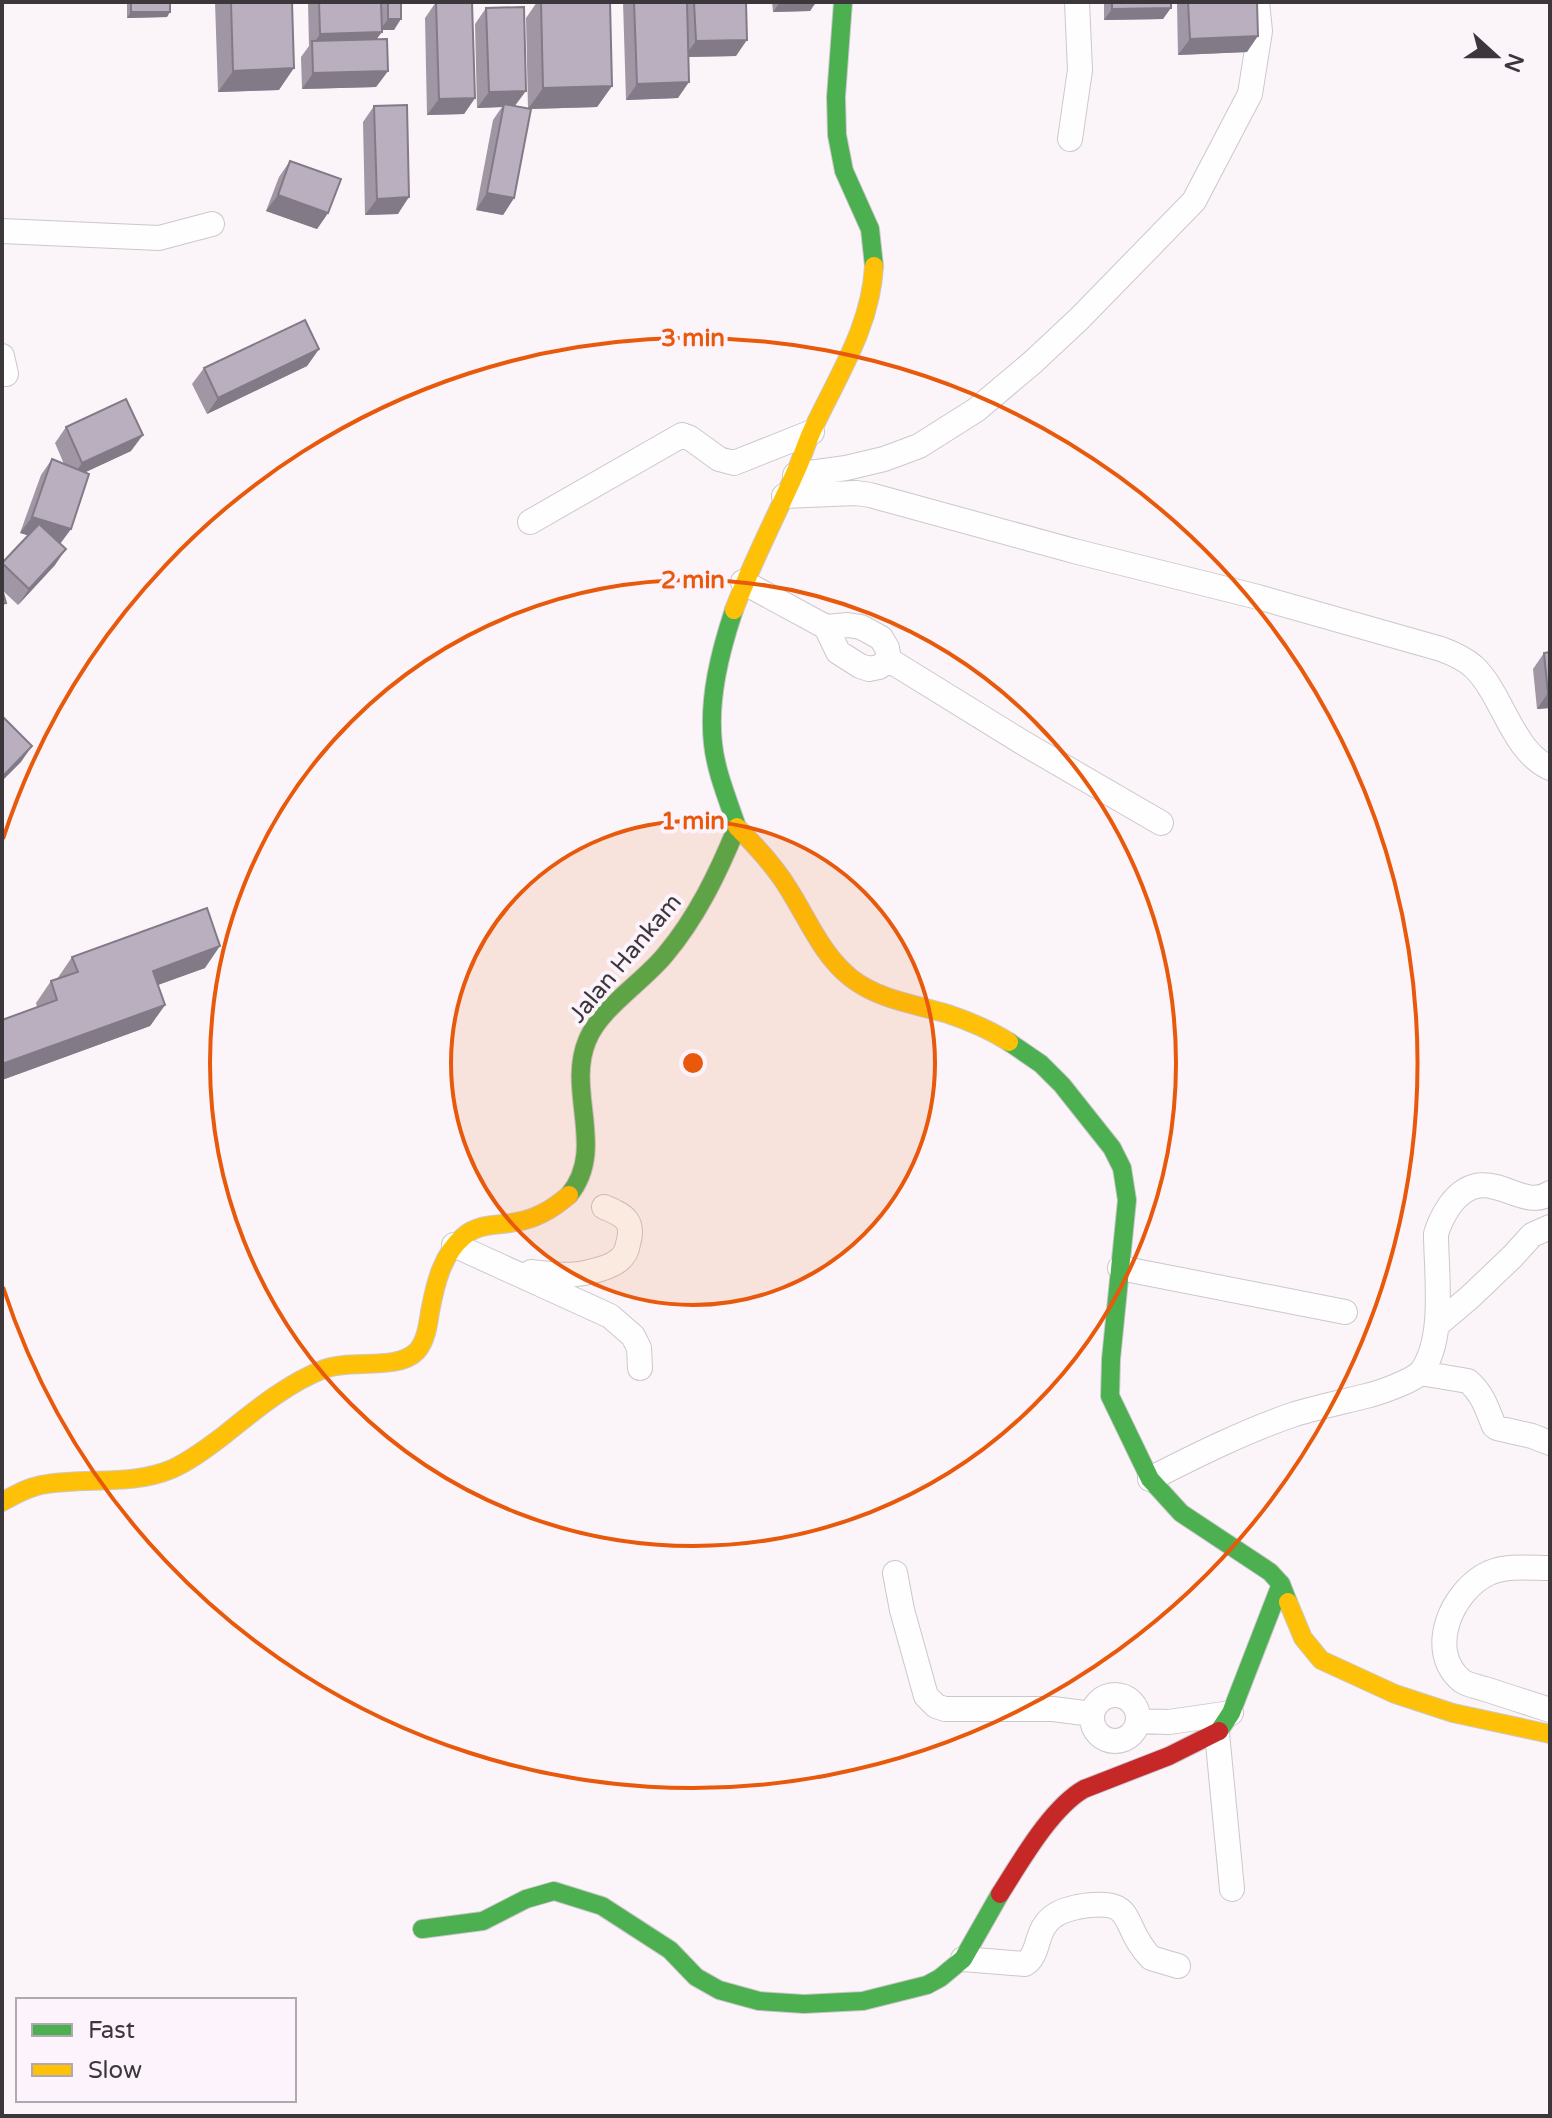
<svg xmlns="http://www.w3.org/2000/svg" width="1552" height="2118" viewBox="0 0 1552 2118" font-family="'Varela Round',sans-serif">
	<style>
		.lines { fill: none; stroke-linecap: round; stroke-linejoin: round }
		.street-casing { stroke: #ccc7cb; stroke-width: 26 }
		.fast-casing { stroke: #ccc7cb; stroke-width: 20 }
		.slow-casing { stroke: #ccc7cb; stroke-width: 20 }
		.jam-casing { stroke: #ccc7cb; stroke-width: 20 }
		.street { stroke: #fefefe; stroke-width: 24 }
		.fast { stroke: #4caf50; stroke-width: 18 }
		.slow { stroke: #ffc107; stroke-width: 18 }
		.jam { stroke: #c62828; stroke-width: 18 }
		.wall { fill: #a096a4 }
		.shaded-wall { fill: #827a86 }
		.building { fill: #baafbf; stroke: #827a86; stroke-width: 2 }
		.ring { fill: none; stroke: #e8590c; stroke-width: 4 }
		.labels { text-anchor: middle; stroke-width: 8; stroke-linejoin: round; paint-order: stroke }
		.street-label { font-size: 24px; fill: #3b373a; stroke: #fdf3fc }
		.centre { fill: #e8590c; stroke: #fdf3fc; stroke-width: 4 }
		.ring-label { font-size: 24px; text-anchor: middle; font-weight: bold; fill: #e8590c; stroke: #fdf3fc; stroke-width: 8; stroke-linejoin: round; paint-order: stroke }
	</style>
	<rect width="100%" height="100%" fill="#fbf5fa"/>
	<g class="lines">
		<defs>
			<path id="street" d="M1070 139 1080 70 1077 2
				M2 231 159 238 212 224
				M2 356 6 374
				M795 475 846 468 884 459 919 446 976 410 1033 362 1080 318 1194 201 1250 94 1260 31 1257 2
				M784 496 856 493 870 495 1074 551 1258 597 1441 649C1452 653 1465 659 1474 667 1503 695 1512 751 1550 768
				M530 522 682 435 690 438 719 459 734 463 812 432
				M743 582 826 627 848 625 861 627 881 638 887 648 889 660 1025 744 1161 823
				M826 627 838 652 860 666 869 669 879 667 889 660
				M454 1245 610 1316 633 1336 639 1348 640 1368
				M1120 1268 1345 1312
				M531 1272C550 1274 570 1277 589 1272 598 1270 611 1267 619 1260 624 1256 627 1251 628 1244 635 1221 624 1215 604 1207
				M1437 1325 1470 1297 1512 1257 1532 1235 1550 1227
				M1420 1373 1468 1381C1483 1394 1487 1409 1494 1426L1497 1428 1532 1436 1550 1443
				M1150 1479C1195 1456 1247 1430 1295 1414 1318 1407 1342 1402 1366 1396 1379 1393 1413 1381 1421 1372 1446 1339 1436 1272 1436 1234 1439 1223 1444 1214 1450 1205 1486 1157 1520 1214 1550 1193
				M1550 1568C1530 1568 1508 1565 1489 1573 1452 1590 1425 1651 1462 1681 1468 1685 1479 1687 1485 1689 1507 1696 1528 1703 1550 1710
				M895 1573 902 1610 926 1696 936 1706 945 1709H1053L1092 1714
				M1092 1718a23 23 0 1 1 46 0a23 23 0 1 1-46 0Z
				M1138 1721 1169 1722 1231 1713
				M1217 1733 1232 1889
				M963 1959 1025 1964C1038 1956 1036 1937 1045 1925 1053 1913 1065 1910 1077 1907 1140 1896 1118 1924 1151 1958L1178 1966"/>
			<path id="fast" d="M843 2 836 97 837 135 844 171 870 229 874 266
				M1009 1042 1041 1064 1062 1085 1112 1148 1122 1168 1127 1200 1111 1359 1110 1396 1150 1479 1181 1513 1270 1572 1281 1584 1288 1602
				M569 1195C607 1149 566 1092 587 1041 600 1008 642 983 665 955 697 917 718 873 737 827 728 800 716 772 713 744 708 699 720 652 734 610
				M1219 1731 1231 1713 1281 1584
				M422 1929 483 1921 526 1899 554 1891 602 1906 670 1950 696 1977 719 1990 759 2001 804 2004 863 2001 927 1985 940 1978 963 1959 1000 1894"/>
			<path id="slow" d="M734 610C752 562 776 517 796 471 802 458 806 444 812 431 837 377 871 327 874 266
				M737 827C756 846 774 865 788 888 808 919 821 954 851 978 879 1000 915 1004 948 1014 969 1021 990 1030 1009 1042
				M2 1502C15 1495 26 1488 41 1485 85 1476 129 1487 172 1469 190 1461 207 1448 223 1436 254 1411 286 1384 324 1369 351 1359 398 1371 417 1351 426 1341 428 1325 430 1312 435 1285 442 1254 464 1236 479 1223 497 1226 516 1222 536 1219 553 1209 569 1195
				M1288 1602 1303 1638 1321 1660 1395 1694 1453 1713 1550 1734"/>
			<path id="jam" d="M1000 1894C1021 1861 1051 1808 1084 1789L1169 1756 1219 1731"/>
		</defs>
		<!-- street casing -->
		<use href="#street" class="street-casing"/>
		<!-- fast casing -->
		<use href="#fast" class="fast-casing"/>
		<!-- slow casing -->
		<use href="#slow" class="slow-casing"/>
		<!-- jam casing -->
		<use href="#jam" class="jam-casing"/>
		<!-- street -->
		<use href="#street" class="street"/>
		<!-- fast -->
		<use href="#fast" class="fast"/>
		<!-- slow -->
		<use href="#slow" class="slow"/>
		<!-- jam -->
		<use href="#jam" class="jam"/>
	</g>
	<!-- wall -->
	<path class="wall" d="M127 2H170L167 17 127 18Z
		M215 2H292L279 90 218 92Z
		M308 2H401L394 30H382L376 39 388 71 376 87 302 89 301 57 309 46Z
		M436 2 475 98 464 114 427 115 425 18Z
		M537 2H610L612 86 597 107 531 109 514 198 503 215 476 210 493 120 502 107 477 108 475 24 486 8 515 106 528 109 526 18Z
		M623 2H746L736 56 688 57 678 98 626 100Z
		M772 2H816L810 11 773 12Z
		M1104 2H1171L1163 19 1104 20Z
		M1177 2H1257L1247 52 1178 55Z
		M374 106 398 214 365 215 363 122Z
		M290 161 328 213 317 229 266 211 279 177Z
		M319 349 307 366 207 414 192 384 204 368Z
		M66 427 131 451 85 472 71 529 60 544 55 565 18 605 2 590V604V564L29 535 20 533 41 475 52 459 64 464 55 443Z
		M1550 652V708L1537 709 1533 669 1544 653Z
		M72 957 205 968 158 985 165 1005 150 1026 2 1080V1020L37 1007 36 1003 51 981 57 979Z"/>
	<!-- shaded-wall -->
	<path class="shaded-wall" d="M780 2H816L810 11 773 12Z
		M1171 8 1163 19 1104 20 1112 9Z
		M131 12H170L167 17 127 18Z
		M388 19H401L394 30H380Z
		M382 32 370 48 313 45 320 34Z
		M1258 36 1247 52 1178 55 1190 39Z
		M747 40 736 56 684 57 696 41Z
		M294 68 279 90 218 92 233 71Z
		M388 71 376 87 302 89 313 73Z
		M689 82 678 98 626 100 637 84Z
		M612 86 597 107 528 109 543 88Z
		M526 91 514 107 504 104 502 107 477 108 489 92Z
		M475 98 464 114 427 115 439 99Z
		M487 193 514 198 503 215 476 210Z
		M278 195 328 213 317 229 266 211Z
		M409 197 398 214 365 215 377 199Z
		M319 349 307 366 207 414 218 398Z
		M143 435 131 451 71 479 82 463Z
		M32 517 71 529 59 545 20 533Z
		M66 549 55 565 18 605 29 589Z
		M1548 693H1550V708L1537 709Z
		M32 746 21 762 2 781V777Z
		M220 946 205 968 138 992 153 971Z
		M165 1005 150 1026 2 1080V1064Z"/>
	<!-- building -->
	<path class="building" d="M131 2H170V12H131Z
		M231 2H292L294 68 233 71Z
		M319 2H381L382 32 320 34Z
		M388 2H401V19H388Z
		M436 2H472L475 98 439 99Z
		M541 2H610L612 86 543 88Z
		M634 2H687L689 82 637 84Z
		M694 2H746L747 40 696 41Z
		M1112 2H1171V8L1112 9Z
		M1188 2H1257L1258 36 1190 39Z
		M524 7 526 91 489 92 486 8Z
		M387 39 388 71 313 73 312 41Z
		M504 104 531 109 514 198 487 193Z
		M407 105 409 197 377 199 374 106Z
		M290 161 341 179 328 213 278 195Z
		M305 320 319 349 218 398 204 368Z
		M126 399 143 435 82 463 66 427Z
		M52 459 89 474 71 529 32 517Z
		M39 524 66 549 29 589 2 563Z
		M2 589 6 603 2 604Z
		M1550 652V693H1548L1544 653Z
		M2 716 32 746 2 777Z
		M207 908 220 946 153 971 165 1005 2 1064V1020L57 1000 51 981 78 972 72 957Z"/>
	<!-- distance rings -->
	<circle cx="693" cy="1063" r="242" fill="#e8590c" fill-opacity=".12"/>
	<g class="ring">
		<circle cx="693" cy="1063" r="242"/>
		<circle cx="693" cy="1063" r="483"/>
		<path d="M3 839A725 725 0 1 1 3 1287"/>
	</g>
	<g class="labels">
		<!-- street labels -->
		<g class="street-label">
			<text transform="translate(625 958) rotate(-50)" y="8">Jalan Hankam</text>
		</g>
	</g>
	<circle cx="693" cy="1063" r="12" class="centre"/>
	<g class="ring-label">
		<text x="693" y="346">3 min</text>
		<text x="693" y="588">2 min</text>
		<text x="693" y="829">1 min</text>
	</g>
	<!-- border -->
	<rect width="1552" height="2118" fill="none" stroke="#3b373a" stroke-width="8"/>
	<!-- legend -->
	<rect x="16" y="1998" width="280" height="104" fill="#fdf3fc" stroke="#afa8ae" stroke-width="2"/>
	<rect x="32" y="2024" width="40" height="12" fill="#4caf50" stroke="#afa8ae" stroke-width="2"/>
	<text x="88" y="2038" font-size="24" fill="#3b373a">Fast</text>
	<rect x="32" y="2064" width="40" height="12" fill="#ffc107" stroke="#afa8ae" stroke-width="2"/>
	<text x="88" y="2078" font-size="24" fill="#3b373a">Slow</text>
	<!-- north arrow -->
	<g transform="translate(1496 56) rotate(111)" stroke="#fdf3fc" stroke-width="6" paint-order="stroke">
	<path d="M0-6L14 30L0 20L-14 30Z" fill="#3b373a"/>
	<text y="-12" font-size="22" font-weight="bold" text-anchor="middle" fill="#3b373a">N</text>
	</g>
</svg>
